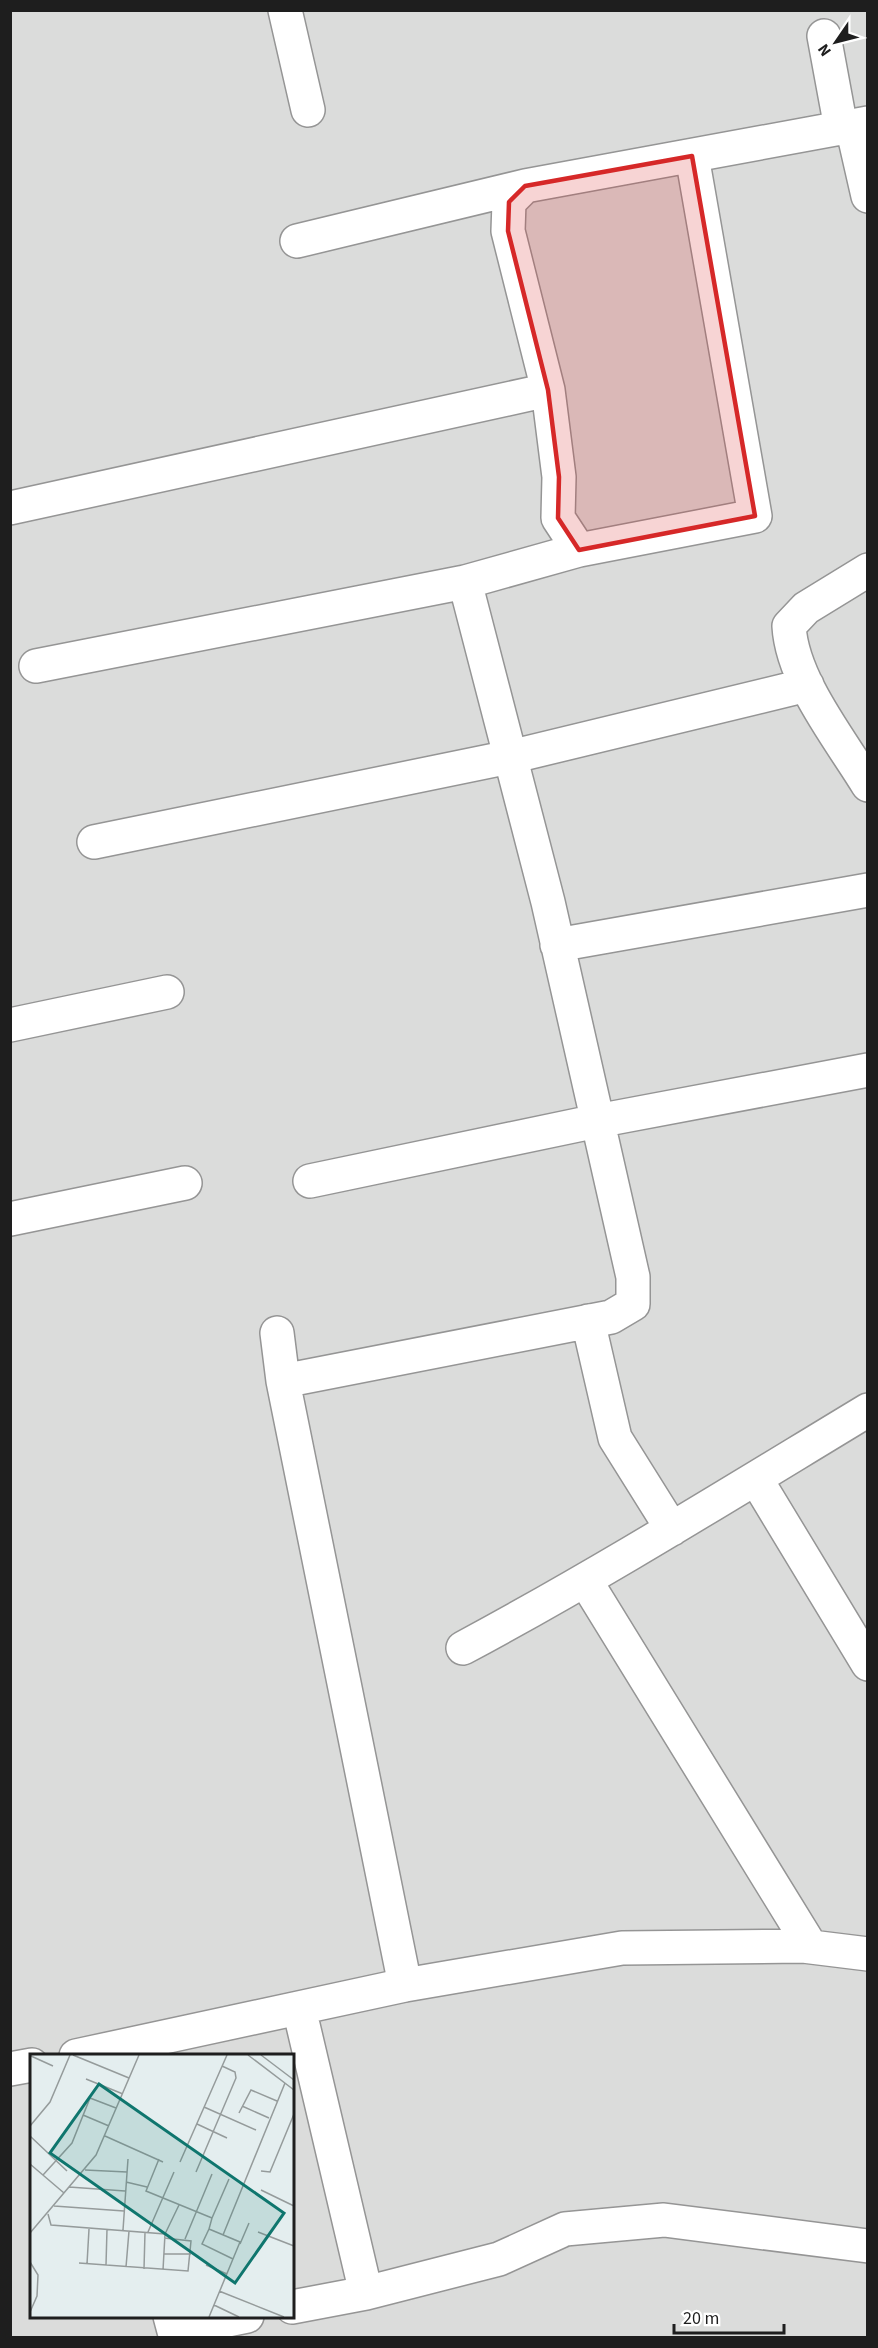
<svg xmlns="http://www.w3.org/2000/svg" width="878" height="2348" viewBox="0 0 878 2348" font-family="'Source Sans 3',sans-serif">
	<style>
		.residential { fill: #dbdcdb; fill-rule: evenodd }
		.lines { fill: none; stroke-linecap: round; stroke-linejoin: round }
		.minor-casing { stroke: #959595; stroke-width: 36 }
		.minor { stroke: #fff; stroke-width: 33 }
		.marked { fill: #d62828; fill-opacity: 0.2; stroke: #d62828; stroke-width: 4.5; stroke-linejoin: round }
		.inset-road { fill: none; stroke: #959b9b; stroke-width: 1.5 }
		.view { fill: #0f766e; fill-opacity: 0.15; stroke: #0f766e; stroke-width: 3 }
		.inset-edge { fill: none; stroke: #1e1e1e; stroke-width: 3 }
	</style>
	<rect width="100%" height="100%" fill="#e4eeef"/>
	<!-- residential -->
	<path class="residential" d="M11 11H867V2337L11 2338ZM32 2056H292V2316H32Z"/>
	<g class="lines">
		<defs>
			<path id="minor" d="M285 10 308 110
				M824 36 841 128
				M852 126 868 196
				M297 241 525 186
				M10 508 548 390
				M579 550 755 516 692 156
				M868 570 806 608 789 626C792 680 840 739 868 785
				M36 666 465 582
				M94 842 510 757 807 685
				M557 945 868 890
				M10 1025 167 992
				M310 1181 597 1121 868 1070
				M10 1219 185 1183
				M588 1321 615 1438 672 1529
				M277 1333 283 1381 405 1985
				M283 1381 611 1317 633 1304V1277L548 902 465 582 579 550 558 518 559 477 548 390 508 231 509 202 525 186 868 123
				M756 1479 868 1664
				M585 1580 811 1947
				M463 1648C601 1574 734 1491 868 1410
				M299 2008 366 2293
				M76 2056 405 1985 622 1948 803 1946 868 1954
				M10 2069 32 2065
				M292 2307 366 2293 499 2259 565 2229 664 2220 868 2246
				M170 2316 174 2331 247 2316"/>
		</defs>
		<!-- minor casing -->
		<use href="#minor" class="minor-casing"/>
		<!-- minor -->
		<use href="#minor" class="minor"/>
	</g>
	<!-- marked area -->
	<path class="marked" d="M692 156 755 516 579 550 558 518 559 477 548 390 508 231 509 202 525 186Z"/>
	<!-- overview -->
	<g transform="translate(30 2054)">
		<rect width="264" height="264" fill="#e4eeef"/>
		<path class="inset-road" d="M43 1 99 24M218 1 264 36M231 1 264 26M1 2 23 12M56 25 93 40M212 52 239 64M174 53 226 76M209 59 221 36 247 47M53 61 79 72M167 70 197 84M0 72 20 48 40 1M0 82 37 117M75 82 133 108M129 105 116 137 182 164 179 175 210 188 179 263M150 108 197 1M0 110 34 139M55 116 97 118M231 117 240 118 264 60M166 118 206 24 205 18 192 12M13 121 42 89 60 44 86 54M96 128 117 133M39 133 95 137M231 136 264 152M24 152 94 157M18 160 21 171 135 180 133 216M182 164 199 125M179 175 172 190 203 205M93 176 98 105M118 178 144 118M228 178 264 192M0 179 66 101 109 1M135 180 149 151M193 181 255 29M155 185 182 120M210 190 219 169M134 200H161M0 208 8 221 7 242 0 258M49 209 158 217 161 187 134 184M57 210 59 175M76 211 77 175M176 211 197 220M96 213 99 177M114 215 115 178M189 237 254 263M184 251 209 263"/>
		<path class="view" d="M69 30 254 159 205 229 20 99Z"/>
		<rect width="264" height="264" class="inset-edge"/>
	</g>
	<!-- border -->
	<rect width="878" height="2348" fill="none" stroke="#1e1e1e" stroke-width="24"/>
	<!-- north arrow -->
	<g transform="translate(836 42) rotate(235)" stroke="#ffffff" stroke-width="4.5" paint-order="stroke">
	<path d="M0-4.5L10 22L0 15L-10 22Z" fill="#1e1e1e"/>
	<text y="-9" font-size="16" font-weight="bold" text-anchor="middle" fill="#1e1e1e">N</text>
	</g>
	<!-- scale -->
	<path d="M674 2324v9h110v-9" fill="none" stroke="#1e1e1e" stroke-width="3"/>
	<text x="683" y="2324" font-size="18" fill="#1e1e1e" stroke="#ffffff" stroke-width="4.5" paint-order="stroke">20 m</text>
</svg>
